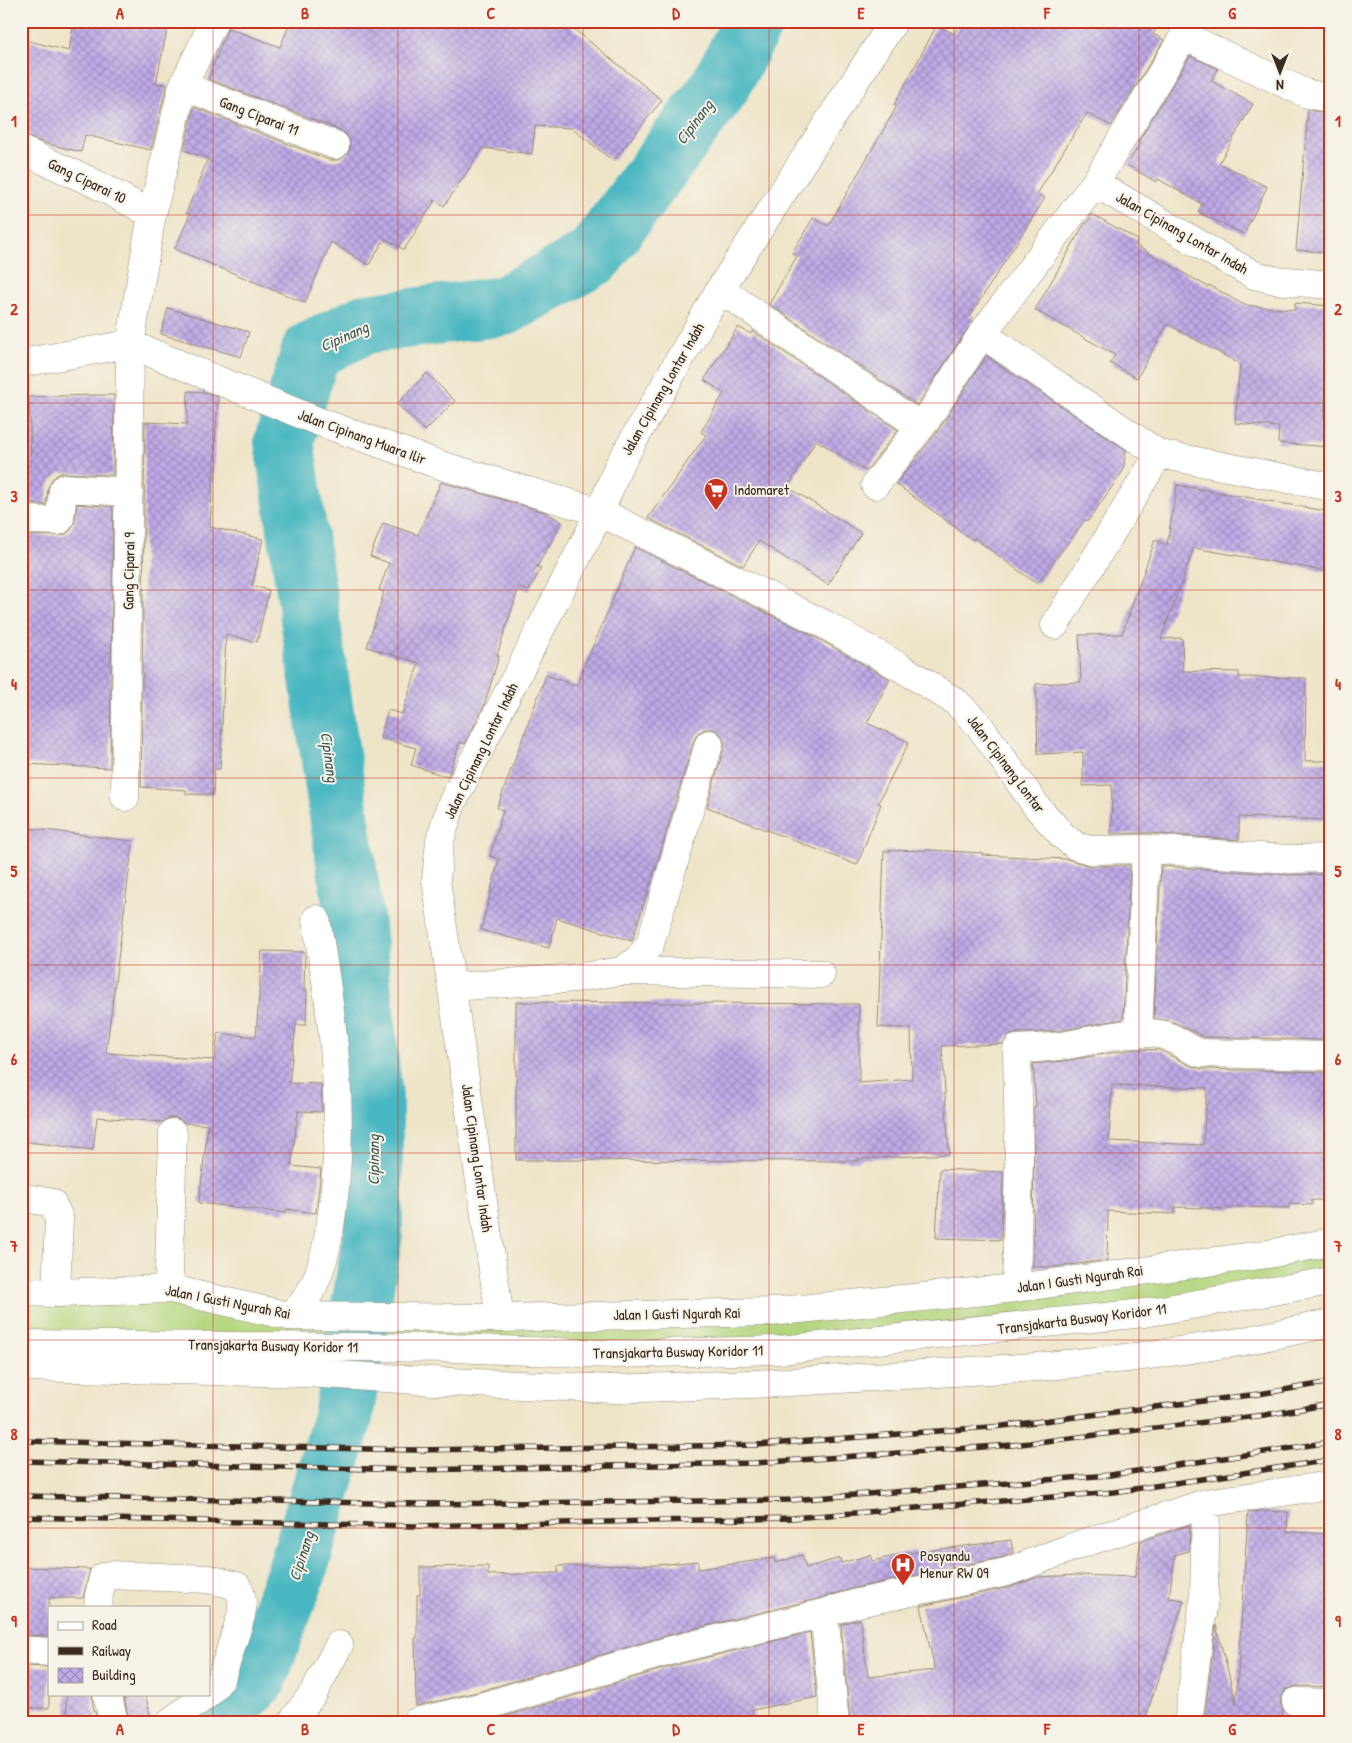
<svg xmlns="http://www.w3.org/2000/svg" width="1352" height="1743" viewBox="0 0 1352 1743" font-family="'Patrick Hand',sans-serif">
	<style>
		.grass { fill: #b3d57d; stroke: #77804e }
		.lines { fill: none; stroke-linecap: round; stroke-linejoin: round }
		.river { stroke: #48b7c1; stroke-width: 60 }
		.building { fill: url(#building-cross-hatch); fill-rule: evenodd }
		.minor-casing { stroke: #948874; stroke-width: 29 }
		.major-casing { stroke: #948874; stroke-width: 29 }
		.minor { stroke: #fff; stroke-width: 28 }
		.major { stroke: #fff; stroke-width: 28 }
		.rail-casing { stroke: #3b2a1e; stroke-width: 5.5 }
		.rail { stroke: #f7f3e8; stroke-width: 4; stroke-dasharray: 11; stroke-linecap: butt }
		.grid { fill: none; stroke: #c8321e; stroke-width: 1; stroke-opacity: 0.55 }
		.labels { text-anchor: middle; stroke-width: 4; stroke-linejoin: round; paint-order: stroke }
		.street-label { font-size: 15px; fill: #3b2a1e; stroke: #f7f3e8 }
		.poi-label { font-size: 15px; fill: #3b2a1e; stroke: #f7f3e8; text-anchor: start }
		.water-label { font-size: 16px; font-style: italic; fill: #405b57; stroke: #f7f3e8 }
		.neatline { fill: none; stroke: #c8321e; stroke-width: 2 }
		.grid-label { font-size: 16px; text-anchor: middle; font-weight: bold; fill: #c8321e }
	</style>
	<defs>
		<pattern id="building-cross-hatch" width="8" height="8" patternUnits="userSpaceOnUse" patternTransform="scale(1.25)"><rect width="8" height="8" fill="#beaae7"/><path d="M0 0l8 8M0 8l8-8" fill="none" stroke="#9c8bbb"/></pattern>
	</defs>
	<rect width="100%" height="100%" fill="#f7f3e8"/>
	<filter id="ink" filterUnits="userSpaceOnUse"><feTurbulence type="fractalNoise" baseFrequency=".02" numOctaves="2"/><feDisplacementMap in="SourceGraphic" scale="10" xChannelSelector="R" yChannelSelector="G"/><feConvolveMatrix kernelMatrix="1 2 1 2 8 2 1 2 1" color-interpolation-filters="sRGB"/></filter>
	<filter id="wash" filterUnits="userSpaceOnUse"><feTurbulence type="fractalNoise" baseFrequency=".0096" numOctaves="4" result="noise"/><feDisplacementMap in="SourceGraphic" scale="20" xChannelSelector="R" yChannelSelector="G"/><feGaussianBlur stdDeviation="1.12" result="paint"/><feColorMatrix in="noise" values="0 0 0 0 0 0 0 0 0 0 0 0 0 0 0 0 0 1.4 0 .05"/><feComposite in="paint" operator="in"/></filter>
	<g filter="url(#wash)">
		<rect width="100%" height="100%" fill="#eee5c9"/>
		<!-- grass -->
		<path class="grass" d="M1331 1242V1281L780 1350 21 1344V1292L171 1289 290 1316 769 1312Z"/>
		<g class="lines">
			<!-- river -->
			<path class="river" d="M212 1722 257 1678 297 1571 343 1417 373 1233V1098L354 917 284 441 311 351 365 324 504 306 593 257 719 88 754 21"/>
		</g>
		<g id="blocks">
			<!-- building -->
			<path class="building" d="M74 21H169L156 83 167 85 151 150 85 135 81 152 44 143 21 135V39L69 51Z
				M291 21H564L662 100 613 161 572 128 535 126 532 154 483 148 444 206 435 200 404 250 385 238 369 265 331 242 305 303 175 249 190 214 186 213 208 159 184 150 194 107 329 160H338L344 157 349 151 350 142 347 135 341 130 208 79 228 28 280 47Z
				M961 21H1161L1153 34 1164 40 1111 126 1087 113 1037 194 1045 198 970 316 974 319 917 405 769 304 797 256 792 253 813 218 828 226 897 106 894 105 937 25 954 34Z
				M1190 56 1218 69 1211 81 1253 104 1219 163 1267 187 1244 234 1198 212 1202 204 1158 179 1156 182 1127 165 1140 144 1138 142Z
				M1308 110 1331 114V184H1329L1324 252 1296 250Z
				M1092 214 1138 240 1135 245 1208 287 1209 285 1244 305 1295 310V303L1331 306V329L1324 419 1331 420V447L1278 443 1279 427 1235 423 1240 364 1171 326 1167 325 1137 378 1110 363 1115 355 1035 310 1085 223 1086 224Z
				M168 308 249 332 241 357 161 334Z
				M738 327 751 334 753 331 898 430 866 471 816 440 788 487 861 533 828 585 759 541 743 566 648 518 706 435 701 432 724 393 704 380Z
				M986 356 1126 450 1123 471 1088 521 1085 520 1037 584 974 538 973 540 896 484 940 428Z
				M427 373 455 401 425 431 397 404Z
				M188 391 204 392 218 397 210 527 263 539 252 586 269 590 257 642 226 635 220 769H214L213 795 186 794V790L141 787 145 422 187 424Z
				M94 395H114L113 475 60 473 52 479 48 488 46 505 21 504V466H31L29 397Z
				M441 482 545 512 562 522 537 567 541 568 529 591 519 587 497 655 499 656 484 706 465 744 460 742 448 777 411 765 416 748 380 738 388 710 402 714 419 663 367 647 384 592 379 590 389 563 370 556 383 523 418 535Z
				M1177 485 1331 512V572L1194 548 1161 639 1182 638 1183 671 1239 672V677L1306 678 1305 761H1331V820L1239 817V840L1147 833 1111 834 1112 785 1083 786V752L1038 754 1036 684 1081 682 1079 635 1122 634 1155 540 1167 545Z
				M77 504 113 507 110 768 23 764 26 712H21V536L64 535 71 530 75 521Z
				M635 547 817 638 890 679 867 723 909 742 878 803 881 804 857 865 707 807 724 748V741L720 733 713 729H705L698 733 694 740 660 853 632 941 557 918 549 948 481 930 499 859 490 856 503 810 497 808 546 675 576 686Z
				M21 827 133 841 106 1053 215 1060 218 1033 256 1037 262 951 305 952 304 990H307L306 1025H296L289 1083 321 1084 322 1112 298 1111 291 1166 321 1169 316 1213 286 1209V1213L199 1203 208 1125 185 1123 181 1120 174 1117 166 1119 163 1122 97 1117 93 1150 21 1141Z
				M931 850 982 853V855L1067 859 1090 866 1130 865 1123 1019 1059 1031 1016 1033 1008 1036 1003 1044 942 1046 949 1154 859 1159V1161L516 1160V1002L859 1004V1083L912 1079 911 1028 878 1027 884 851Z
				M1161 866 1289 875 1331 874V955H1325L1326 1040 1204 1037 1176 1023 1154 1018Z
				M1135 1049 1160 1050 1189 1065 1201 1069 1326 1072V1077H1331V1200H1312V1205L1289 1204V1208L1232 1207V1209L1175 1207V1214L1108 1211 1107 1260 1054 1267H1033L1034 1107H1036L1033 1064 1063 1061ZM1112 1085 1207 1088 1203 1145 1109 1141Z
				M940 1169 1003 1172 1001 1240 936 1238Z
				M1262 1511 1288 1512 1287 1532 1331 1534V1687L1296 1686 1285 1690 1280 1701 1283 1710 1282 1721 1240 1717 1241 1722H1204L1216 1625 1236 1703 1248 1513Z
				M1190 1525 1189 1551 1175 1555 1169 1598 1184 1600 1144 1722H850L841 1624 860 1619 868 1677 935 1670 921 1606 1010 1587 1038 1577 1079 1575 1135 1577 1141 1541Z
				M1011 1540 1013 1553 1003 1557 855 1588 820 1598 668 1635 477 1692 416 1706 415 1638H417V1595H420V1567L488 1566V1575L558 1573V1566L658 1565 698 1561V1569L774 1558 775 1563 802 1555 806 1568 840 1558 841 1563 870 1555 872 1561 909 1553Z
				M21 1567 90 1569 83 1598H49V1636L21 1635Z
				M810 1632 817 1697 752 1710 755 1722H500L499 1718 676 1665Z
				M21 1666 49 1667V1708H21Z
				M66 1694H92L93 1706 98 1722H67Z
				M135 1694H145L152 1722H129L124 1697Z"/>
		</g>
	</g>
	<g filter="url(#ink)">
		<use href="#blocks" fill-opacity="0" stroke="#948874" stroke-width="1"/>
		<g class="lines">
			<defs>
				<path id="minor" d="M1184 36 1305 93 1331 99
					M183 86 335 145
					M21 150 92 182 152 214
					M1095 183 1223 258 1254 275 1275 280 1331 285
					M720 289 921 427
					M982 334 1159 454 1331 487
					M21 363 130 344 317 421 443 466 600 512 824 624 900 667 956 702 979 725 1037 807 1063 836 1076 846 1090 850 1146 849 1290 859 1331 858
					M875 485 927 419 982 334 1095 183 1184 36 1190 21
					M21 520 58 521 60 519 63 490 65 488 129 492
					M1055 625 1159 454
					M125 797 130 344 152 214 183 86 214 21
					M621 971 821 974
					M452 987 576 978 621 971 638 960 650 944 709 744
					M1138 1034 1146 849
					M21 1197 52 1203 59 1218 56 1293
					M1016 1288 1019 1159 1017 1049C1033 1048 1051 1048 1067 1045 1097 1040 1129 1030 1159 1034 1175 1036 1186 1049 1201 1053L1331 1056
					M171 1289 169 1270 173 1133
					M289 1316C294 1312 300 1308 303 1303 322 1277 328 1244 332 1213 346 1115 333 1017 316 919
					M500 1318 436 880 440 840 452 803 600 512 618 467 720 289 894 21
					M21 1344 451 1348 613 1354 780 1350 1144 1313 1331 1281
					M98 1607 99 1595 103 1577 110 1575 209 1579 237 1586C243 1596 243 1605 241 1616L221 1679 209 1693
					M824 1613 835 1722
					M21 1650 49 1652
					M107 1694 114 1722
					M1296 1702 1331 1703
					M170 1722 208 1694
					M292 1722 314 1692 339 1645
					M416 1722 481 1707 672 1650 824 1613 858 1603 1007 1572 1078 1545 1206 1503 1331 1485
					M1188 1722 1204 1599 1206 1503"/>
				<path id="major" d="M21 1292 56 1293 171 1289 289 1316 500 1318 769 1312 1016 1288 1268 1254 1331 1242
					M21 1367 306 1373 449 1382 615 1389 774 1383 1037 1367 1136 1357 1240 1342 1331 1323"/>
			</defs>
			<!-- minor casing -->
			<use href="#minor" class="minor-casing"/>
			<!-- major casing -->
			<use href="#major" class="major-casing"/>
			<!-- minor -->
			<use href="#minor" class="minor"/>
			<!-- major -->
			<use href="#major" class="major"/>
			<defs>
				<path id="rail" d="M21 1441 414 1450 757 1445 1003 1426 1259 1394 1331 1382
					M21 1461 416 1470 755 1463 1012 1445 1265 1415 1331 1404
					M21 1496 420 1504 791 1500 1110 1475 1331 1442
					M21 1517 415 1526 792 1518 1114 1492 1331 1460"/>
			</defs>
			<!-- rail casing -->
			<use href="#rail" class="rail-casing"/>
			<!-- rail -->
			<use href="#rail" class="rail"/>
		</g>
	</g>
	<!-- grid -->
	<path class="grid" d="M213 21V1722M398 21V1722M583 21V1722M769 21V1722M954 21V1722M1139 21V1722M21 215H1331M21 403H1331M21 590H1331M21 778H1331M21 965H1331M21 1153H1331M21 1340H1331M21 1528H1331"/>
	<!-- icons -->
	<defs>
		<symbol id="supermarket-pin" viewBox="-11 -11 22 30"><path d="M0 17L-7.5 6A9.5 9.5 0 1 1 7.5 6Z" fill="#c8321e" stroke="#f7f3e8"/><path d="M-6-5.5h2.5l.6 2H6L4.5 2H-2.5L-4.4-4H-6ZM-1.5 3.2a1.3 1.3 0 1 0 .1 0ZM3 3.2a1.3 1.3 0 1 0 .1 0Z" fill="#fff"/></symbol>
		<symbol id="hospital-pin" viewBox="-11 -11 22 30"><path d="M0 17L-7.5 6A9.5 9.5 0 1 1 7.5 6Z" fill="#c8321e" stroke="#f7f3e8"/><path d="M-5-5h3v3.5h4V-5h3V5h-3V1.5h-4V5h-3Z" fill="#fff"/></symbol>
	</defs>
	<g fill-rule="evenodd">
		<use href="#supermarket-pin" x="702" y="476" width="28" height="38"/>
		<use href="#hospital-pin" x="889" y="1551" width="28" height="38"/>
	</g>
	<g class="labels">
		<!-- street labels -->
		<g class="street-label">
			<text transform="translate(259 116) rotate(21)" y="5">Gang Ciparai 11</text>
			<text transform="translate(87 181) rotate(26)" y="5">Gang Ciparai 10</text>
			<text transform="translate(1182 233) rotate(30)" y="5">Jalan Cipinang Lontar Indah</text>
			<text transform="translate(663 389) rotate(-60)" y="5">Jalan Cipinang Lontar Indah</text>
			<text transform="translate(362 437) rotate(20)" y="5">Jalan Cipinang Muara Ilir</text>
			<text transform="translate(129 571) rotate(-89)" y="5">Gang Ciparai 9</text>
			<text transform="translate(481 751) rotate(-64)" y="5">Jalan Cipinang Lontar Indah</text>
			<text transform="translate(1006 764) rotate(53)" y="5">Jalan Cipinang Lontar</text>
			<text transform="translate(477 1158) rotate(82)" y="5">Jalan Cipinang Lontar Indah</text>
			<text transform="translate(1080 1279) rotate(-8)" y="5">Jalan I Gusti Ngurah Rai</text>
			<text transform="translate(228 1302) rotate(11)" y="5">Jalan I Gusti Ngurah Rai</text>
			<text transform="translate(677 1314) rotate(-1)" y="5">Jalan I Gusti Ngurah Rai</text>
			<text transform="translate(1082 1319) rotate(-7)" y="5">Transjakarta Busway Koridor 11</text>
			<text transform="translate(273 1346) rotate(1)" y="5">Transjakarta Busway Koridor 11</text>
			<text transform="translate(678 1352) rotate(-1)" y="5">Transjakarta Busway Koridor 11</text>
		</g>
		<!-- poi labels -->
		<g class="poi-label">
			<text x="734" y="495">Indomaret</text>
			<text x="920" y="1561">Posyandu<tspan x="920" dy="17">Menur RW 09</tspan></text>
		</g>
		<!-- water labels -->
		<g class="water-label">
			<text transform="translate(694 122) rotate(-53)" y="6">Cipinang</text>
			<text transform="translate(344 336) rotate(-24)" y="6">Cipinang</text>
			<text transform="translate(330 757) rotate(82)" y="6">Cipinang</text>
			<text transform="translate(373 1160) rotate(-90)" y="6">Cipinang</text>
			<text transform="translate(301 1556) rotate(-72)" y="6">Cipinang</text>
		</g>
	</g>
	<!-- margin -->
	<rect width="1352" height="1743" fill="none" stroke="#f7f3e8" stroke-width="55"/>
	<!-- legend -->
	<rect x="48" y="1606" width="162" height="90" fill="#f7f3e8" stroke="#aca397"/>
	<rect x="58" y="1622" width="25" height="8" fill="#ffffff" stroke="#aca397"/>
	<text x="92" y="1630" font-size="15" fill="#3b2a1e">Road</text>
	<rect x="58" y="1647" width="25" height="8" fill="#3b2a1e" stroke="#aca397"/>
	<text x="92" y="1656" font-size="15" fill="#3b2a1e">Railway</text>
	<rect x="58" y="1668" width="25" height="15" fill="url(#building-cross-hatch)" stroke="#aca397"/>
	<text x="92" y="1680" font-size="15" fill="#3b2a1e">Building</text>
	<!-- north arrow -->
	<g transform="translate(1280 72) rotate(180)" stroke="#f7f3e8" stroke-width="4" paint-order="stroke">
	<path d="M0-4L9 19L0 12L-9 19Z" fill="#3b2a1e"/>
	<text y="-8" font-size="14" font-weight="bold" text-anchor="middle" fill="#3b2a1e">N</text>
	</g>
	<rect x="28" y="28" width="1296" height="1688" class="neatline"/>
	<g class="grid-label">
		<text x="120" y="19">A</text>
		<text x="305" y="19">B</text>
		<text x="491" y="19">C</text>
		<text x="676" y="19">D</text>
		<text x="861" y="19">E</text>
		<text x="1047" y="19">F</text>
		<text x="1232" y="19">G</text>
		<text x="14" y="127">1</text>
		<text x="1338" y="127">1</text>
		<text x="14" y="315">2</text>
		<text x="1338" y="315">2</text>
		<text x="14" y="502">3</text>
		<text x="1338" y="502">3</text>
		<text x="14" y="690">4</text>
		<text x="1338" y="690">4</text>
		<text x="14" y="877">5</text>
		<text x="1338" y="877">5</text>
		<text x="14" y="1065">6</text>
		<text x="1338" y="1065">6</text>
		<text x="14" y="1252">7</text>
		<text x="1338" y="1252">7</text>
		<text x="14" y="1440">8</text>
		<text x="1338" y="1440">8</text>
		<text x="14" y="1627">9</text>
		<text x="1338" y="1627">9</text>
		<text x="120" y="1735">A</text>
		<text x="305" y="1735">B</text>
		<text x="491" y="1735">C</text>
		<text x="676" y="1735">D</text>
		<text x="861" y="1735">E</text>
		<text x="1047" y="1735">F</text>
		<text x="1232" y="1735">G</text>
	</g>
</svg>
